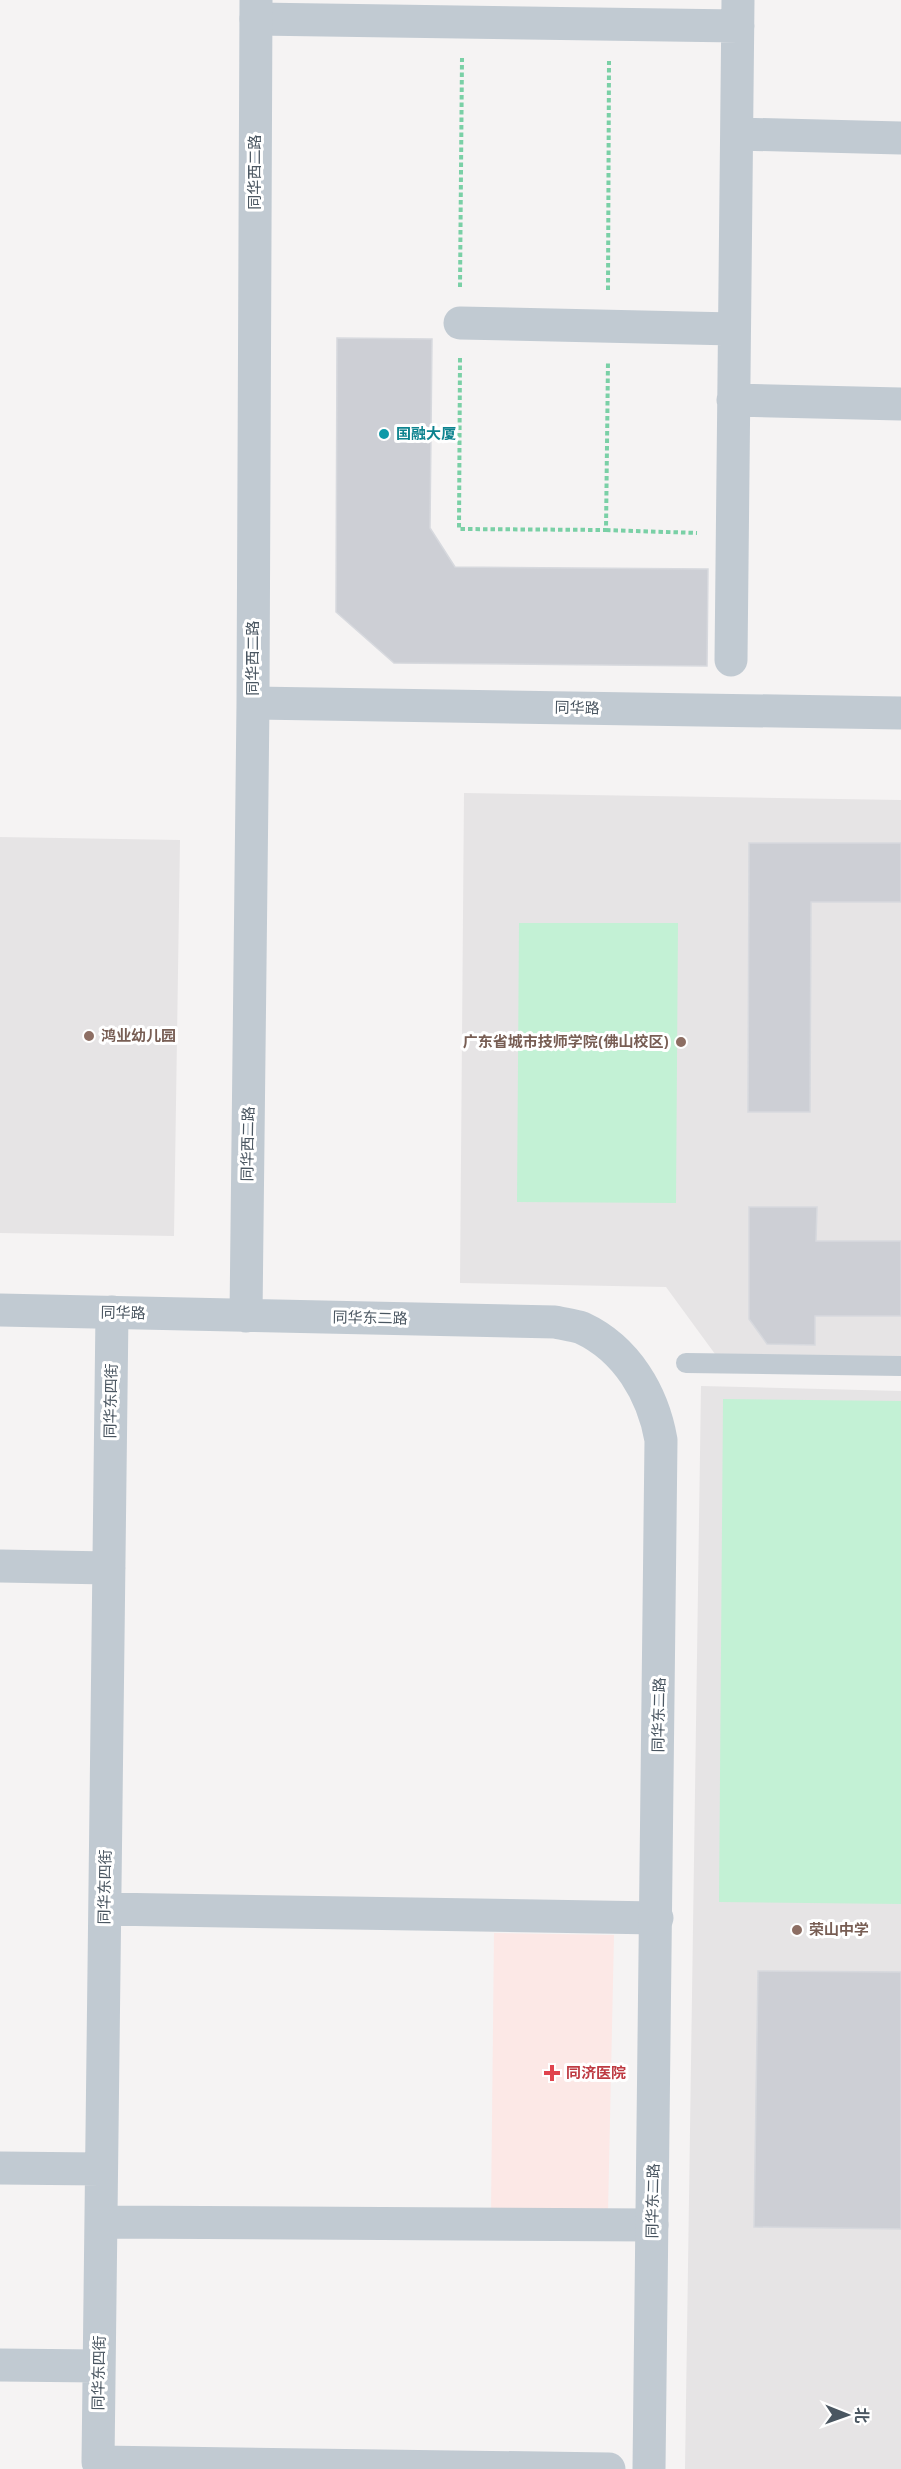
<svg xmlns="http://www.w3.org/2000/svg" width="901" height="2469" viewBox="0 0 901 2469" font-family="Overpass,'Noto Sans SC',sans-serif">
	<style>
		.education { fill: #e6e4e5 }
		.medical { fill: #fce8e6 }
		.green { fill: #c3f1d5 }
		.building { fill: #cdcfd5; stroke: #d7d9de; stroke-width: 1.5 }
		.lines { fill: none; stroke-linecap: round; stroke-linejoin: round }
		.path { stroke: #7ad0a6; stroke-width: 4; stroke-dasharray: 4.5 3; stroke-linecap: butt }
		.service { stroke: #c1cad2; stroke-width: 20 }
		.minor { stroke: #c1cad2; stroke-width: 33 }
		.tertiary { stroke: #c1cad2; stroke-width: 33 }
		.culture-dot { fill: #0f9aa8; stroke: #fff; stroke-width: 2 }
		.education-dot { fill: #8d6e63; stroke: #fff; stroke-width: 2 }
		.health-dot { fill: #e0444e; stroke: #fff; stroke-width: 2 }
		.labels { text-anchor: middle; stroke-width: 6; stroke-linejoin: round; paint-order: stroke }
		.street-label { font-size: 15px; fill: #4a5661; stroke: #fff }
		.culture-label { font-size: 15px; font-weight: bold; fill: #0d838f; stroke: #fff; text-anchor: start }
		.education-label { font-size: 15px; font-weight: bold; fill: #785e54; stroke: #fff; text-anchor: start }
		.health-label { font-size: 15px; font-weight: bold; fill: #be3a42; stroke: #fff; text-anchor: start }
	</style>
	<rect width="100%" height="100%" fill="#f5f3f3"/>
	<!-- education -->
	<path class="education" d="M464 793 901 800V1357L715 1354 666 1287 460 1283Z
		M0 837 180 840 174 1236 0 1233Z
		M701 1386 901 1391V2469H685Z"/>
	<!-- medical -->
	<path class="medical" d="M494 1933 614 1935 608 2212H491Z"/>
	<!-- green -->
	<path class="green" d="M519 923H678L676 1203 517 1202Z
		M723 1399 901 1401V1904L719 1902Z"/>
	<!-- building -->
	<path class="building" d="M337 338 432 339 430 528 455 567 708 569 707 666 394 663 336 612Z
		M749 843H901V902H811L810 1112H748Z
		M749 1207H817L816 1241H901V1316H815V1345L767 1344 749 1319Z
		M758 1971 901 1972V2229L754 2227Z"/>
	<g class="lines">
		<!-- path -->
		<path class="path" d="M460 287 462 58
			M608 290 609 61
			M460 358 459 529 606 530 608 361
			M606 530 697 533"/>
		<!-- service -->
		<path class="service" d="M686 1363 901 1366"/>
		<!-- minor -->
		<path class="minor" d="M256 19 738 26
			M737 134 901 138
			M460 323 734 329
			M733 400 901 404
			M731 660 738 0
			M112 1312 98 2462 609 2469
			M0 1566 109 1568
			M105 1909 657 1918
			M0 2168 100 2169
			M101 2222 652 2225
			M0 2365 99 2366"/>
		<!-- tertiary -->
		<path class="tertiary" d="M253 703 901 713
			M0 1310 555 1322C563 1324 574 1325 582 1328 627 1349 653 1394 661 1440L649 2469
			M246 1316 253 703 256 0"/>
	</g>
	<!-- markers -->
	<circle class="culture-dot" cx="384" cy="434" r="6"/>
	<g class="education-dot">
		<circle cx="89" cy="1036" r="6"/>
		<circle cx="681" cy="1042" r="6"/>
		<circle cx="797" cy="1930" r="6"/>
	</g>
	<path class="health-dot" d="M549 2064h6v6h6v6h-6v6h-6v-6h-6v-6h6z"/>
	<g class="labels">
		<!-- street labels -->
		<g class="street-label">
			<text transform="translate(255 172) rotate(-90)" y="5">同华西二路</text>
			<text transform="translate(253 658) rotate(-90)" y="5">同华西二路</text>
			<text transform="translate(577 708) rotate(1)" y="5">同华路</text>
			<text transform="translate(248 1144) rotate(-89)" y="5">同华西二路</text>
			<text transform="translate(123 1313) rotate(1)" y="5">同华路</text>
			<text transform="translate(370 1318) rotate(1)" y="5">同华东二路</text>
			<text transform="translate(111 1401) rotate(-89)" y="5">同华东四街</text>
			<text transform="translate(659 1715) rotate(-89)" y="5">同华东二路</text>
			<text transform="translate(105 1887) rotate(-89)" y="5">同华东四街</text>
			<text transform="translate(653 2201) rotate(-89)" y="5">同华东二路</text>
			<text transform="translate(99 2373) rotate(-89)" y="5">同华东四街</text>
		</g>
		<!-- culture labels -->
		<g class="culture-label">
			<text x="396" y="439">国融大厦</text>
		</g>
		<!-- education labels -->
		<g class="education-label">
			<text x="101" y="1041">鸿业幼儿园</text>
			<text x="669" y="1047" text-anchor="end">广东省城市技师学院(佛山校区)</text>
			<text x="809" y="1935">荣山中学</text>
		</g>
		<!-- health labels -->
		<g class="health-label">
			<text x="566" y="2078">同济医院</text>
		</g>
	</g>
	<!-- north arrow -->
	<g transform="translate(847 2415) rotate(91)" stroke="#ffffff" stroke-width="4.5" paint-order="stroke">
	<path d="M0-4.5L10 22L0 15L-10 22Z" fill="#4a5661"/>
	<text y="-9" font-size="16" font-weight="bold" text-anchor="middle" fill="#4a5661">北</text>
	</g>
</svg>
